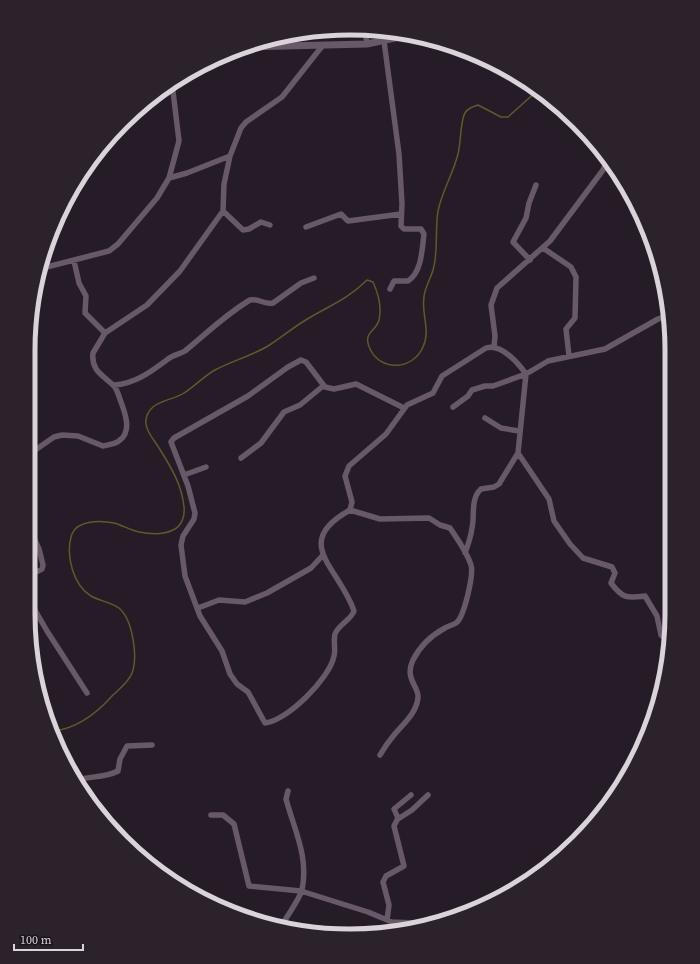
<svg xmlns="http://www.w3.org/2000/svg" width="700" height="964" viewBox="0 0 700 964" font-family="'Source Serif 4',serif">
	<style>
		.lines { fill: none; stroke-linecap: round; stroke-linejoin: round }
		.stream { stroke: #60592b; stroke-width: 1.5 }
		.minor { stroke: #675968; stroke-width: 5.5 }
		.tertiary { stroke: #675968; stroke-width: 7 }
		.rim { fill: none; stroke: #dad3da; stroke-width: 5 }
	</style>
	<rect width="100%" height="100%" fill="#261c27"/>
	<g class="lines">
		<!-- stream -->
		<path class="stream" d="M54 731C78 728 96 714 112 696 118 690 129 682 132 673 138 657 133 620 119 608 110 602 100 601 91 596 73 585 66 556 71 537 75 520 100 520 114 523 122 525 130 530 139 532 149 534 163 535 173 530 182 526 185 516 184 507 182 485 171 467 159 448 155 441 147 433 146 424 145 418 148 411 153 407 161 400 175 399 184 393 195 386 204 376 215 370 232 361 251 356 268 346 282 337 295 326 309 318 331 305 348 299 367 280L373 282C378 293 382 307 379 320 376 332 362 332 370 349 381 372 413 370 423 347 431 330 421 314 424 297 425 286 432 277 434 266 438 248 435 229 438 211 442 191 453 174 458 154 461 142 460 127 464 115 466 109 472 107 478 105L501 117H508L538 90"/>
		<!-- minor -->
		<path class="minor" d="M365 30 367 44
			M384 41 399 154 402 204 401 226 404 229H421L424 234C422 249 422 272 408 281H394L390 289
			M605 168 615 170
			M169 178 187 173 230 156
			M223 211 243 230 249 229 261 222 270 225
			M306 227 341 214 348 221 401 214
			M543 248 571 267 576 277 575 318 566 329 569 356
			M530 260 513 242 526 218 529 203 536 185
			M74 261 79 283 86 296 85 313 105 333
			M39 269 109 251 118 244 157 198 169 178 179 141 172 83
			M494 347 495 336 491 305 497 288 550 241 603 170 608 159
			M114 385C135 384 152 371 168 359 173 355 180 354 185 351 206 334 226 314 250 300 258 298 265 305 273 303L301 283 314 278
			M453 407 468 396 472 390 485 386H493L526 374 518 453 499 484 494 487 481 489C470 499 475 516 472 528 471 536 468 545 465 553
			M404 408 356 384 334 389 325 387 306 362 301 360 288 367 248 396 174 438 171 442 188 486 195 513 194 519 183 536 181 545 185 576 200 616 222 651 230 674 237 684 248 692 265 723C287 721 330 678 334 656 336 649 333 641 335 634 338 625 351 620 354 611 340 568 290 543 350 510L352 502 345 476 349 466 386 434 407 405 433 393 442 376 486 348C501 343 518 363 526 374L548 361 605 349 658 319 669 315
			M485 418 501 428 519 431
			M518 453 549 499 554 521 570 544 583 558 612 567 615 573 611 583C623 599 627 598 645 596L657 616 661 635 665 638 671 635
			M28 455 54 437 62 435 78 436 103 446C108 445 116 444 120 440 132 431 125 413 121 402 119 397 117 388 113 385 103 375 91 371 93 353L105 333 147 305 180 271 223 211 224 184 230 156 241 128 246 122 282 97 323 45
			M241 458 261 443 284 412 300 405 323 386
			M184 475 206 467
			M350 510 380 519 429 518 440 525 450 528C458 540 467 552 471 565 474 574 464 618 456 623 453 625 448 626 445 628 432 635 420 646 413 660 404 678 419 687 418 697 417 713 403 724 394 735 389 741 384 748 380 755
			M28 576 42 569 43 565 39 549 28 524
			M28 598 47 631 87 693
			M198 608 219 600 245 602 267 593 311 568 323 555
			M76 780C90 776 105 778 118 771L120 759 127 746 152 745
			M211 815H223L234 824 249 886 301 891 368 912 392 922 415 923 420 926
			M398 819 412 810 428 795
			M387 920 389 905 383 882 386 876 404 866 394 826 398 818 394 809 411 795
			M282 925C287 916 299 900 302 890 309 857 294 829 286 799L288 791"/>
		<!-- tertiary -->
		<path class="tertiary" d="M246 47 367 44 409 35"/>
	</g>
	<!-- crop -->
	<path d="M0 0H700V964H0ZM350 35H350A315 315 0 0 1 665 350V614A315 315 0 0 1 350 929H350A315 315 0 0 1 35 614V350A315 315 0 0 1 350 35Z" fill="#2c222c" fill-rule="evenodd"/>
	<path class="rim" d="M350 35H350A315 315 0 0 1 665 350V614A315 315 0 0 1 350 929H350A315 315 0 0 1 35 614V350A315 315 0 0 1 350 35Z"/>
	<!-- scale -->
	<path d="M14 944v6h69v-6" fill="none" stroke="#dad3da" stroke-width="2"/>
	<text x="20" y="944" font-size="12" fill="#dad3da" stroke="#1d131d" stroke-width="3" paint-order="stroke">100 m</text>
</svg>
